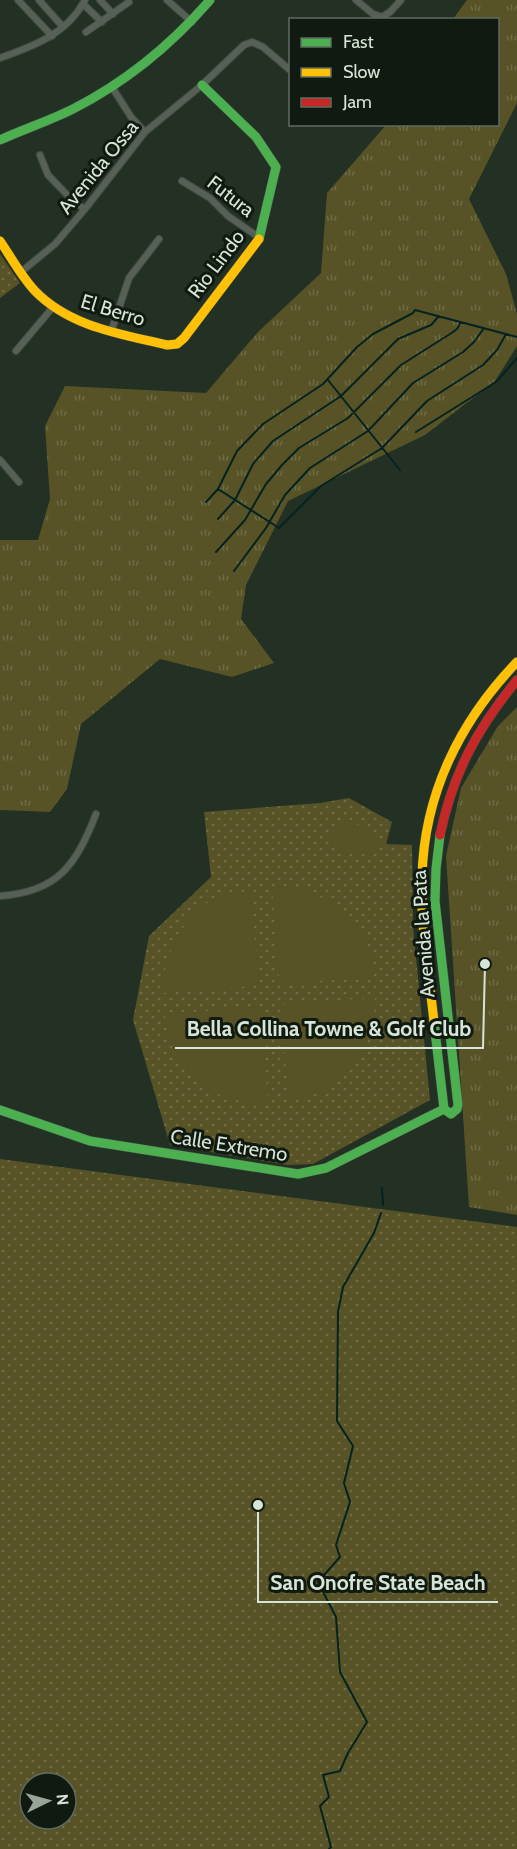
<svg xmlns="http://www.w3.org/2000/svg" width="517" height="1849" viewBox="0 0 517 1849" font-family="Cabin,sans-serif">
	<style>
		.grass { fill: url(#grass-tufts) }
		.park { fill: url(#park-dots); fill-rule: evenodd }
		.pitch { fill: #575326 }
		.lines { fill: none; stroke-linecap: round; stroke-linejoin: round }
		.stream { stroke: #042320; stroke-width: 2 }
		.street-casing { stroke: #414c42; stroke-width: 8 }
		.fast-casing { stroke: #414c42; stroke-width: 10 }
		.slow-casing { stroke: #414c42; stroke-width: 10 }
		.jam-casing { stroke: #414c42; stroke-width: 10 }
		.street { stroke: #576057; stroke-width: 6 }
		.fast { stroke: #4caf50; stroke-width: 9 }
		.slow { stroke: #ffc107; stroke-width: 9 }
		.jam { stroke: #c62828; stroke-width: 9 }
		.labels { text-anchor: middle; stroke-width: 6; stroke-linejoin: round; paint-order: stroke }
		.street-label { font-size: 20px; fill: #d6e5d7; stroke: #101a10 }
		.leader { fill: none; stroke: #d6e5d7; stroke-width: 2 }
		.callout-dot { fill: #d6e5d7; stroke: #101a10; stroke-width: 2 }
		.callout-label { font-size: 21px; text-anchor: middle; font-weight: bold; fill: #d6e5d7; stroke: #101a10; stroke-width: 6; stroke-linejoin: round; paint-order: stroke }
	</style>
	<defs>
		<pattern id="grass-tufts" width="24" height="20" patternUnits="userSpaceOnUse" patternTransform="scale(1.5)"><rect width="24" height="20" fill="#575326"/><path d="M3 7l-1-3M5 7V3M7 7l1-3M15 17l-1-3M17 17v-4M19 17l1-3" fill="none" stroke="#6e6c45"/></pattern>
		<pattern id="park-dots" width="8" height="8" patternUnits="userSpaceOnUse" patternTransform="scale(1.5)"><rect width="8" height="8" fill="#575326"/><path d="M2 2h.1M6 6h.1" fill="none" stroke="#6e6c45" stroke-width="1.8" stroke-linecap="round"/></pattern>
	</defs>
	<rect width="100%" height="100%" fill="#233024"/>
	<!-- grass -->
	<path class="grass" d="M467 0H517V103L469 199 506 274 517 314V346L495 381 425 435 288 501 246 585 241 619 274 663 232 677 160 659 81 724 67 789 50 812 0 810V540H38L50 499 45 426 65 386 206 393 257 333 321 273 327 193 386 125 498 124V20L453 19Z
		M517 707V1215L469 1207 446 856 461 788 498 726Z"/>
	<!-- park -->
	<path class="park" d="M0 254 20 283 0 298Z
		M349 798 392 822 386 844 412 845 413 927 430 1100 313 1164 287 1165 170 1145 133 1020 149 936 211 877 204 812 320 803Z
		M0 1159 517 1227V1849H0ZM30 1783H66V1819H30Z"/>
	<!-- pitch -->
	<path class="pitch" d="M349 819 378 839C375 863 350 852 333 848L329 835 330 829Z
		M294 887C342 902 369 924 374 976L286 984 281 982 279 978 272 888Z
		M250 891 259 980 252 986 163 993C161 962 182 917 210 901 223 894 236 892 250 891Z
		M375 998C377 1037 356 1073 321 1091 312 1096 300 1097 289 1099L281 1014 282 1007 287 1003Z
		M252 1007 259 1010 261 1014 268 1102C257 1102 246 1103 235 1100 196 1091 168 1054 165 1015Z"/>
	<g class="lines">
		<!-- stream -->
		<path class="stream" d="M328 380 400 470
			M416 432 496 382 517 358
			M218 489 237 451 263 424 323 384 357 347 373 334 413 313 415 310 517 337
			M206 502 218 489 279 528 321 486 382 448 427 401 483 365 497 350 506 334
			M218 519 235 500 253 464 273 441 341 396 398 339 431 325 439 316
			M216 552 245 520 266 484 282 465 299 448 348 418 401 365 450 334 457 329 461 322
			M234 571 266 528 285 495 310 468 368 431 413 383 463 352 474 342 484 328
			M382 1188 383 1205
			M329 1849 331 1847 320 1806 329 1797 323 1775 340 1771 348 1753 367 1722 340 1672 336 1617 318 1582 340 1557 336 1545 350 1502 344 1483 353 1446 337 1421 338 1312 343 1287 374 1233 381 1213"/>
		<defs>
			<path id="street" d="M18 0 52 36
				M39 0 63 27
				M100 0 113 14
				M167 0 192 22
				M356 0 373 14 382 17 390 12 401 0
				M83 4 102 22
				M86 32 129 2
				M0 58C34 46 67 34 85 0
				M112 87 131 117 145 132
				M40 155 48 175 74 202 85 209
				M182 181 210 198 228 216 260 238
				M21 272 55 244 85 209 145 132 202 85 244 45 252 42 263 47 290 70
				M111 332 129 278 159 239
				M16 351 53 307
				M0 460 19 482
				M0 896C58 892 76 865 96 814"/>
			<path id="fast" d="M202 85 256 137 276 167 259 239
				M0 140C24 129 49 121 73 109 126 82 171 45 210 0
				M434 1022 444 1109 451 1114 457 1109 458 1105 435 901 436 869 440 835
				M0 1110 90 1141 298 1174 326 1168 444 1109"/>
			<path id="slow" d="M0 241C11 257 21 276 35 291 70 327 121 334 167 345L177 344 184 338 259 239
				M434 1022C429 974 420 925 422 877 424 794 460 721 517 662"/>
			<path id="jam" d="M440 835C453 773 477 729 517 680"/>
		</defs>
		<!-- street casing -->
		<use href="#street" class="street-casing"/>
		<!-- fast casing -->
		<use href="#fast" class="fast-casing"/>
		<!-- slow casing -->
		<use href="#slow" class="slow-casing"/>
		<!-- jam casing -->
		<use href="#jam" class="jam-casing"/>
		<!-- street -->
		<use href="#street" class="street"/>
		<!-- fast -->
		<use href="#fast" class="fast"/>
		<!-- slow -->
		<use href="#slow" class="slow"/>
		<!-- jam -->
		<use href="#jam" class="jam"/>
	</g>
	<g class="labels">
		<!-- street labels -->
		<g class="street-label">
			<text transform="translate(98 167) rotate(-51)" y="7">Avenida Ossa</text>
			<text transform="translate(231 196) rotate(38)" y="7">Futura</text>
			<text transform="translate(216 264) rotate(-53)" y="7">Rio Lindo</text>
			<text transform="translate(113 310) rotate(17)" y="7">El Berro</text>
			<text transform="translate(423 934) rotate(-94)" y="7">Avenida la Pata</text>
			<text transform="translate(229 1145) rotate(9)" y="7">Calle Extremo</text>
		</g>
	</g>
	<!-- callouts -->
	<path class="leader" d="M485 964L483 1048H175M258 1505L258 1602H498"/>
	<g class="callout-dot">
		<circle cx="485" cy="964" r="6"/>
		<circle cx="258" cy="1505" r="6"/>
	</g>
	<g class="callout-label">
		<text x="329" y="1036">Bella Collina Towne &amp; Golf Club</text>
		<text x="378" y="1590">San Onofre State Beach</text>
	</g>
	<!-- legend -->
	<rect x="289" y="18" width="210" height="108" fill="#101a10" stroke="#5f6b60" stroke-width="1.5"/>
	<rect x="301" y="38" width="30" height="9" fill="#4caf50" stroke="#5f6b60" stroke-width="1.5"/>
	<text x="343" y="48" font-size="18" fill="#d6e5d7">Fast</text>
	<rect x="301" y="68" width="30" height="9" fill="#ffc107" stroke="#5f6b60" stroke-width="1.5"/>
	<text x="343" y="78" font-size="18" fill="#d6e5d7">Slow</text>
	<rect x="301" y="98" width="30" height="9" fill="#c62828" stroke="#5f6b60" stroke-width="1.5"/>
	<text x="343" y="108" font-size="18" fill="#d6e5d7">Jam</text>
	<!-- north arrow -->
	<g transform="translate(48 1801) rotate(85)"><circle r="28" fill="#101a10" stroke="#5f6b60" stroke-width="1.5"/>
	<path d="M0-4.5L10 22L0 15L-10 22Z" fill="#97a698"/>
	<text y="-9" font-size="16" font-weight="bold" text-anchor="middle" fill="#d6e5d7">N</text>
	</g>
</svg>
